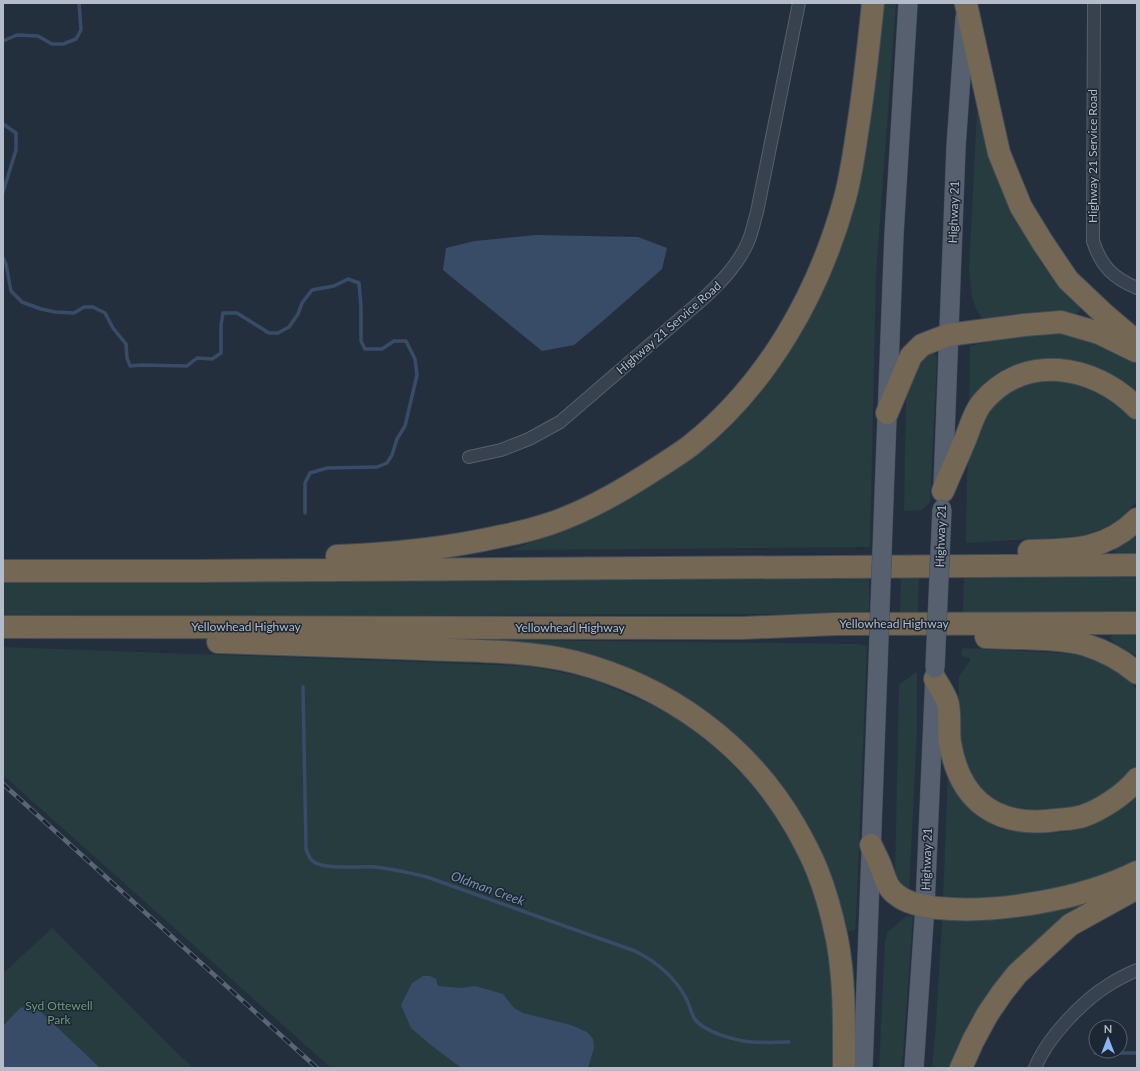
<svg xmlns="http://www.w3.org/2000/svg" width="1140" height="1071" font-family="Lato,sans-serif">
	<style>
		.green { fill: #263c3f }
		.water { fill: #394c67 }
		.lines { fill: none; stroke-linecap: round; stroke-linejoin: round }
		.stream { stroke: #394c67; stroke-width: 3.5 }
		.street-casing { stroke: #565f6c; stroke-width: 14 }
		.primary-casing { stroke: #414a57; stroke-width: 20 }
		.highway-casing { stroke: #434c59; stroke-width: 24 }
		.street { stroke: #38414e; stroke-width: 12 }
		.primary { stroke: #56606e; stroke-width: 19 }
		.highway { stroke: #746855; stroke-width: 22 }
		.rail-casing { stroke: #5a6575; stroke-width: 4.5 }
		.rail { stroke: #1d2633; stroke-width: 3; stroke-dasharray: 9; stroke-linecap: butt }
		.primary-bridge-casing { stroke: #414a57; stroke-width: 20; stroke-linecap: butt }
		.primary-bridge { stroke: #56606e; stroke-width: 19 }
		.labels { text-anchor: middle; stroke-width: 3; stroke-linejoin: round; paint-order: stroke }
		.street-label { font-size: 12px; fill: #b4bcc9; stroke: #1d2633 }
		.park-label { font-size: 12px; fill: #6b9a76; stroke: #1d2633 }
		.water-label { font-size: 13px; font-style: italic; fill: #7c92b1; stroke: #1d2633 }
	</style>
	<rect width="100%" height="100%" fill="#242f3e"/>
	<path class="green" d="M883,3H896L876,274L870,547L511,550L572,527L620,501L800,331Z
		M977,112H981L1029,242L1042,264L1067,296L1081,307L1077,314L1074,317L992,321L981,317L977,310L972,298L969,269Z
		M1048,333L1066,334L1089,340L1137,362V394L1058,360L1027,362L1004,373L969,407L970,346L1016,335Z
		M933,352L937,357L930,502L922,510L904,511L906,397L909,379L921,355Z
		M1046,377L1100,390L1135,418L1137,421V501L1124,516L1106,529L1080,536L966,543L967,474L971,440L977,424L1008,388Z
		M1137,533V554L1115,555V548Z
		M901,574L919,575L918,613H900Z
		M869,576V614H616L3,618V583Z
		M964,576H1137V612H963Z
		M1137,634V656L1113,642L1110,636L1113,635Z
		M426,639L860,644L867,646L856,920L855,930L846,932L820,858L676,696Z
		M3,647L527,666L575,675L599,682L656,707L683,722L719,751L751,784L773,812L804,865L819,905L830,950L836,994L835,1068H331L3,775Z
		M962,648L1083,654L1102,660L1127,677L1137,690V768L1131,777L1091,807L1022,813L989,798L976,787L963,763L958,723L959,676L971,659L961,655Z
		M914,673H917V732L909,892L895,875L899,685C904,680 910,678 914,673Z
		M948,774L1003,827L1017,831L1033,834L1064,832L1082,827L1137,794V864L1117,873L1028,899L943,900Z
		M1098,899L1073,916L952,1068H932L936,1025L942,920L944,918H1013L1061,909Z
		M906,916H913L902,1068H879L885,943L887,933Z
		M52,928L179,1055L194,1068H3V972L8,969Z"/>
	<path class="water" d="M536,235L638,237L667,248L662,269L604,320L574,345L542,351L443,270L446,248L475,241Z
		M423,976H430L436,979L438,986L462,988L475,986L503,994L514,1008L523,1013L571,1025L587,1032L593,1039L594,1048L588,1068H463L460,1067L432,1046L411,1028L401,1005L412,983Z
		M31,1006L39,1010L100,1068H3V1026L20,1008Z"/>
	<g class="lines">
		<path class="stream" d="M3,41L17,35L38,36L52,44H63L76,39L81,30L79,3
			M3,124L16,133V150L3,192
			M3,258L6,264L11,291L22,302L41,309L55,312L74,313L84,307H93L105,313L113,328L126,344L127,358L130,366L141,365L187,366L197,358L212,359L221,353V325L223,313H237L269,333H278L289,327L298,314L302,303L312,290L334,286L348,279L359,283L361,306V341L365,349H382L394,341H406L415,359L417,375L405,426L397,439L392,455L387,463L377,467L327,468L310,473L305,483V513
			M303,687L306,849C308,854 309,859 314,862C326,870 361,866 375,867C393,869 410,873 427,877L635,951C657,962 674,976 686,998C689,1004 691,1012 694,1018C703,1032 737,1041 752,1042C764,1043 777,1042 789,1042
			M1095,1053H1137"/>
		<defs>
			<path id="street" d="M1094,3L1093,241C1101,266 1113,278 1137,288
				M469,457L501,450L529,439L560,422L703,299C721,282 738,265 748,242C752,233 754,222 757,212L799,3
				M1035,1068C1047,1038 1082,1001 1110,984C1118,979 1128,974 1137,970"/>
			<path id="primary" d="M943,487L956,147L965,18
				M884,497L894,234L908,3
				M863,1068L878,665
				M914,1068L925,906L935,674"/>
			<path id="highway" d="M966,4L999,153L1021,207L1043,243L1068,280L1105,315L1137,342
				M887,413L911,356L922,345L948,335L1024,325L1061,322L1099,333L1136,351
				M943,491C950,474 958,457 965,440C970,428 973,415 981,404C1023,352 1094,364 1137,408
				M1029,551C1070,550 1106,551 1137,519
				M337,556C392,554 449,548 502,536C518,533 534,529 549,524C582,513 613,496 643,477C659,467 675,457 690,446C768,384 819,293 845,198C852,172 855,146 859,120C865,81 869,42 873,3
				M3,571H191L1137,565
				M3,627L743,628L836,624L1137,623
				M986,637C1016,639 1058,637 1086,645C1105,651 1122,660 1137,673
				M218,642C286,644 355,647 424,649C474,651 526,650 575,662C667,686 747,743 795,826C803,840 811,855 817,870C826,892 832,915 837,939C845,981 844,1025 844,1068
				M935,679C939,686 944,693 947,701C951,711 948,731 950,743C960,802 997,828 1056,820C1065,819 1074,819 1083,816C1101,810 1125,794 1137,779
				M871,845C874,852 878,859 881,867C885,878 887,888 897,895C908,904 924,906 938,908C997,914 1083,899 1137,872
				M961,1068L973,1041L987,1015L1002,993L1017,974L1070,925L1137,888"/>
		</defs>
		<use href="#street" class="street-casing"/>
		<use href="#primary" class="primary-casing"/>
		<use href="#highway" class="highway-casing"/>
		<use href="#street" class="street"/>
		<use href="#primary" class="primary"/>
		<use href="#highway" class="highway"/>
		<defs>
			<path id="rail" d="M3,784L317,1068"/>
		</defs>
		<use href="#rail" class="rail-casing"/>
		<use href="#rail" class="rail"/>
		<defs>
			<path id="primary-bridge" d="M878,665L884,497
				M935,668L942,509"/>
		</defs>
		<use href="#primary-bridge" class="primary-bridge-casing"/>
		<use href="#primary-bridge" class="primary-bridge"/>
	</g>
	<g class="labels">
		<g class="street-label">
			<text transform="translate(1093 156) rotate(-90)" y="4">Highway 21 Service Road</text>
			<text transform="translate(954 212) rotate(-88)" y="4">Highway 21</text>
			<text transform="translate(669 328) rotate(-41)" y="4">Highway 21 Service Road</text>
			<text transform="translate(941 536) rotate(-88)" y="4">Highway 21</text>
			<text x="894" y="628">Yellowhead Highway</text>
			<text x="246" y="631">Yellowhead Highway</text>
			<text x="570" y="632">Yellowhead Highway</text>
			<text transform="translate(927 859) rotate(-88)" y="4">Highway 21</text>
		</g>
		<g class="park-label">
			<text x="59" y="1010">Syd Ottewell<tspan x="59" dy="14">Park</tspan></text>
		</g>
		<g class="water-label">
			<text transform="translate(488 888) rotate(20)" y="5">Oldman Creek</text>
		</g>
	</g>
	<rect width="1140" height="1071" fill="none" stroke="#b4bcc9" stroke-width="8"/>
	<g transform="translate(1108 1039)"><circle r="19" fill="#1d2633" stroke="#59626f"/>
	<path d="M0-3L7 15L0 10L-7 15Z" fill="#8ab4f8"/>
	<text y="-6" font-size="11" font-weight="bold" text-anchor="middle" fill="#b4bcc9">N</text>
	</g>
</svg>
